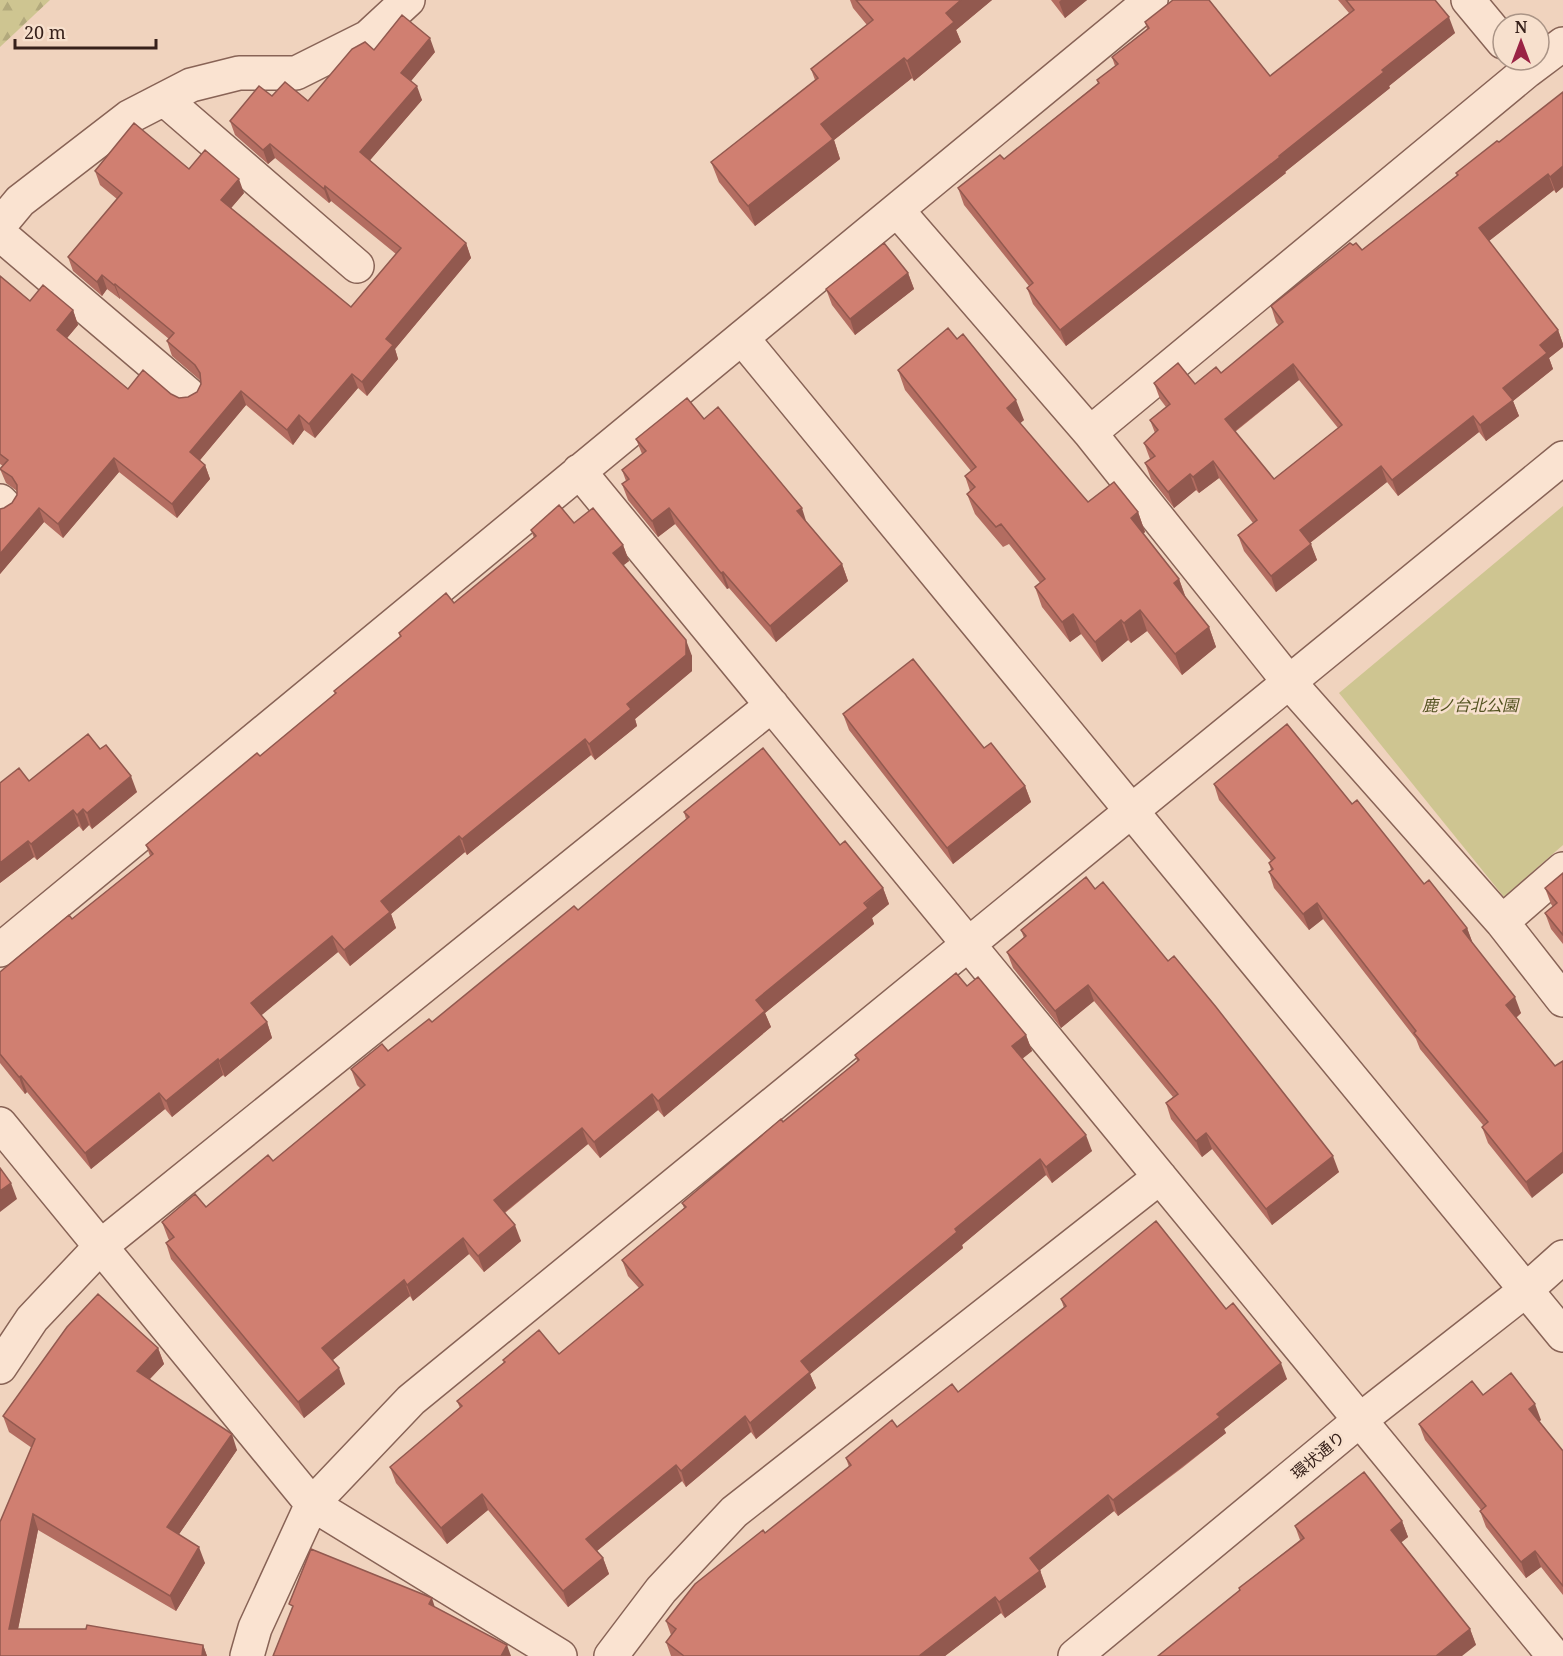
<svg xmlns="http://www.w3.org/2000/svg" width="1563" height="1656" font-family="'Noto Serif','Noto Sans JP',serif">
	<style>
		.forest { fill: url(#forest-firs) }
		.green { fill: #cec591 }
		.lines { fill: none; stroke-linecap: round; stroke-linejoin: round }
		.minor-casing { stroke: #886356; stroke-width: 36 }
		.tertiary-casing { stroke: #886356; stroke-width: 36 }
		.minor { stroke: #fae3d1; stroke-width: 33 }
		.tertiary { stroke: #fae3d1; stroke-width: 33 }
		.wall { fill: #b36d61; fill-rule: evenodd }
		.shaded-wall { fill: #92594f }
		.building { fill: #d07f71; stroke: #92594f; stroke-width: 1.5; fill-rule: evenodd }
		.labels { text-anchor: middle; stroke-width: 5; stroke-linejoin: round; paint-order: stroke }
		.park-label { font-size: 16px; font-style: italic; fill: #545321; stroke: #f7e0cd }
		.street-label { font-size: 16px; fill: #37211b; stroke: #f7e0cd }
	</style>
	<defs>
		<pattern id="forest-firs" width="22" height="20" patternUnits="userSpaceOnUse" patternTransform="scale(1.5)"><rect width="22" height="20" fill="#cec591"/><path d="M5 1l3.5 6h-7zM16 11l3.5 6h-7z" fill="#b2a97c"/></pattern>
	</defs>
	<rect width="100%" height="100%" fill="#f0d3be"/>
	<path class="forest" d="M0,0H50L0,47Z"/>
	<path class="green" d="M1563,506V845L1504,897L1339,693Z"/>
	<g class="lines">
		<defs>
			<path id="minor" d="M1468,0L1503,42
				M164,99L357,266
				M897,210L1090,433L1289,682L1502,922L1563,1000
				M0,225L20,201L129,117L191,85L239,73H296L368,37L408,0
				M0,234L188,394
				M1090,433L1527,71L1563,44
				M579,471L1554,1656
				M0,501L4,505
				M1502,922L1563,869
				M0,950L1151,0
				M0,1124L312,1504L560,1656
				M0,1367L32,1319L101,1246L772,705
				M247,1656L255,1628L312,1504L411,1400L1563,458
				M611,1656L661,1590L734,1512L1160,1177"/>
			<path id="tertiary" d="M742,338L1563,1335
				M1075,1656L1360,1420L1526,1290L1563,1257"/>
		</defs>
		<use href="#minor" class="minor-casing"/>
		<use href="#tertiary" class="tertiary-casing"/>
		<use href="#minor" class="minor"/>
		<use href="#tertiary" class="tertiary"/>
	</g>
	<path class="wall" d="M850,0H992L956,30L961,42L914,81L912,78L834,140L840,159L755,226L719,182L711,162L815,80L811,69L867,25L853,8Z
		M1051,0H1087L1065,18Z
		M1338,0H1435L1455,33L1389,86L1390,88L1285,172L1286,173L1066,346L1033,304L1027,288L1029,286L964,205L958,188L1004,159L1098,83L1097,80L1115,66L1112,57L1147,29L1145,22L1270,76L1349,13Z
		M374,50L435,52L411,81L422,100L370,160L466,243L471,258L395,349L398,359L367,396L358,388L315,438L304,430L293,445L246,405L200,460L205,465L210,479L177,518L119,472L63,538L44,522L0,574V509L4,508L12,503L17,495V491L6,483L0,469L3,466L0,464V276L30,301L73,310L78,325L67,338L128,389L171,394L179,398L188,397L197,392L201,384V381L172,356L167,341L169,339L120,298V299L107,289L102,296L73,271L68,257L117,199L100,185L95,171L189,169L244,193L231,208L351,307L396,254L331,201L329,203L275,158L268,164L235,135L230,121L272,96L308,101Z
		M1563,92V187L1556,193L1554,190L1489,241L1558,330L1563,344V347L1549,358L1553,369L1513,401L1519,416L1486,441L1479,432L1398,496L1387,482L1310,543L1317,560L1276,592L1244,551L1238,535L1253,523L1219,478L1199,493L1196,490L1174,508L1151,479L1145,463L1150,459L1144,443L1155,433L1150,420L1166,407L1160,399L1154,383L1195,384L1221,373L1279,326L1276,322L1271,306L1353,245L1362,250L1457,175L1456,173L1499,142ZM1299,380L1338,428L1274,479L1235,432Z
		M908,273L914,289L855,335L832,305L826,289Z
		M898,370L1024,420L1020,423L1088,502L1138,512L1145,532L1143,534L1179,579L1186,598L1209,627L1216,647L1182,675L1147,631L1131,643L1128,640L1102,662L1081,634L1070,642L1042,607L1035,587L1040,583L1009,544L1003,547L975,514L967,494L970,491L965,476L971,471L905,390Z
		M704,419L807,523L842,564L848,581L776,642L729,588L727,589L675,524L658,537L628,500L622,484L626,481L622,470L642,454L636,439Z
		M574,523L623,545L629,561L623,565L692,656V671L635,719L637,726L595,760L591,755L467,855L465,852L391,914L396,928L350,966L338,952L261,1015L267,1022L272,1038L225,1077L223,1075L172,1117L165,1109L91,1169L27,1092L25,1094L0,1063V972L72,919L150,856L146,845L260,756L335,694L334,691L400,637L399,633L454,603L534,538L531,530Z
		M843,714L984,748L1025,786L1031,802L953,864L849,730Z
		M100,749L137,792L92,829L89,825L83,831L79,826L37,860L34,857L0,883L29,781Z
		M1214,784L1352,804L1424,884L1467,928L1473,944L1521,1013L1516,1018L1532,1198L1488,1143L1482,1127L1483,1125L1420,1049L1416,1039L1323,919L1309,930L1274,888L1269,872L1271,870L1269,863L1271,861L1219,800Z
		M684,812L840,845L883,888L889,904L872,918L874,924L765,1013L771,1027L664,1117L658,1110L600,1158L588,1144L505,1213L521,1241L484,1272L469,1254L413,1301L410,1296L333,1360L345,1384L304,1418L171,1259L166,1243L169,1240L168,1238L162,1222L206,1207L273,1161L360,1088L357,1085L351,1069L388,1051L432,1022L578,910L686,819Z
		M1563,873V944L1551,929L1545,913L1553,907L1551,904L1545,888Z
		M1095,889L1339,1172L1272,1225L1212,1149L1202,1157L1171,1119L1166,1103L1173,1097L1094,1001L1061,1028L1013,968L1007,952L1024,938L1021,930Z
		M967,986L1026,1035L1032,1051L1022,1059L1092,1151L1052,1183L1046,1175L962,1245L963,1248L810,1374L816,1388L756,1439L751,1432L686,1487L682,1481L597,1551L603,1558L609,1574L568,1607L488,1510L447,1544L396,1483L390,1467L460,1408L457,1401L504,1362L503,1360L559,1354L639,1288L628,1276L622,1260L684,1208L682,1203L857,1061L855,1055Z
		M1061,1299L1226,1309L1287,1379L1224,1429L1226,1433L1182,1468L1118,1516L1114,1511L1040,1570L1046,1587L1005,1618L1001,1613L945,1656H671L666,1642L671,1635L666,1621L765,1533L849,1467L846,1458L958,1392L1064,1308Z
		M158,1348L164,1364L150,1379L237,1450L179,1534L205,1563L176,1611L38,1530L18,1629L203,1645L207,1656H0L32,1448L9,1432L3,1416Z
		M1483,1395L1541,1420L1539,1421L1563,1451V1595L1541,1567L1526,1578L1486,1527L1480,1511L1481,1510L1425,1440L1419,1424Z
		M1402,1521L1408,1537L1401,1542L1470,1629L1476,1645L1239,1590V1588L1300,1540L1295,1526Z"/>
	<path class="shaded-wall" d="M961,0H992L956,30L961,42L914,81L907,61L946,13Z
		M1061,0H1087L1065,18L1059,2Z
		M1449,17L1455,33L1389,86L1390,88L1285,172L1286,173L1066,346L1060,330L1279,156L1382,70Z
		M430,38L435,52L406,87L401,73Z
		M904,58L912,78L834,140L840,159L755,226L748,206L821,124Z
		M417,86L422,100L365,166L360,152Z
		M270,144L275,158L268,164L263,150Z
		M1563,166V187L1556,193L1550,177Z
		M1548,174L1554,190L1485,244L1479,228Z
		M239,179L244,193L226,214L221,200Z
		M325,186L331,201L329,203L324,189Z
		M466,243L471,258L395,349L398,359L367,396L362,382L386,339Z
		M908,273L914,289L855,335L850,319Z
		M102,275L107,289L102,296L97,282Z
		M115,284L120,298V299L114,285Z
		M73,310L78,325L62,344L57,330Z
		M1558,330L1563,344V347L1549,358L1553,369L1513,401L1519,416L1486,441L1480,425L1503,388L1540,345Z
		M1293,364L1299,380L1230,435L1225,419Z
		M352,374L358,388L315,438L309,424Z
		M241,391L246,405L195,466L190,452Z
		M1016,400L1024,420L1015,428L1007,408Z
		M299,415L304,430L293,445L287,430Z
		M1473,416L1479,432L1398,496L1392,480Z
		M114,458L119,472L63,538L58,524Z
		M1213,461L1219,478L1199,493L1193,477Z
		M205,465L210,479L177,518L172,504Z
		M1381,466L1387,482L1306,546L1300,530Z
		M1190,474L1196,490L1174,508L1168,492Z
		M39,508L44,522L0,574V554Z
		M669,508L675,524L658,537L652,521Z
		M802,508L807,524L797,511Z
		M1138,512L1145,532L1138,538L1131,518Z
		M1311,544L1317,560L1276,592L1271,576Z
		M623,545L629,561L619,569L613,553Z
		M842,564L848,581L776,642L770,626Z
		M723,572L729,588L727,589L721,573Z
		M1179,579L1186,599L1174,583Z
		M1140,610L1147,631L1131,643L1124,623Z
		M1073,614L1081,634L1070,642L1062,622Z
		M1121,620L1128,640L1102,662L1095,642Z
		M1209,627L1216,647L1182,675L1175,654Z
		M686,640L692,656V671L635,719L637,726L595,760L589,744Z
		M585,739L591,755L467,855L462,839Z
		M131,776L137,792L92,829L87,813Z
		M1025,786L1031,802L953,864L947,848Z
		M83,809L89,825L83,831L77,815Z
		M73,810L79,826L37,860L31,844Z
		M459,836L465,852L391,914L396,928L350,966L344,950L381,901Z
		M28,841L34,857L0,883V863Z
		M883,888L889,904L872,918L874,924L765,1013L771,1027L664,1117L658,1101L756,1000Z
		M1317,903L1323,919L1309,930L1303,914Z
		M1467,928L1473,944L1469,947L1463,931Z
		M332,936L338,952L257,1019L251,1003Z
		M1088,985L1094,1001L1061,1028L1055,1011Z
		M1515,997L1521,1013L1512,1021L1506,1005Z
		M267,1022L272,1038L225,1077L219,1061Z
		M1026,1035L1032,1051L1018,1062L1012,1046Z
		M218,1059L223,1075L172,1117L166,1101Z
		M21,1076L27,1092L25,1094L19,1077Z
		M159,1093L165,1109L91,1169L85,1153Z
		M652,1094L658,1110L600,1158L594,1142Z
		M582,1128L588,1144L500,1216L494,1200Z
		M1206,1133L1212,1149L1202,1157L1196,1141Z
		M1086,1135L1092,1151L1052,1183L1046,1167Z
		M1563,1152V1173L1532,1198L1526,1182Z
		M1333,1156L1339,1172L1272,1225L1266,1209Z
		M1040,1159L1046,1175L962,1245L963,1248L810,1374L816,1388L756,1439L750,1423L801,1361L955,1229Z
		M11,1183L17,1199L0,1212V1191Z
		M515,1225L521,1241L484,1272L478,1256Z
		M463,1238L469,1254L413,1301L407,1285Z
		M404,1280L410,1296L328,1364L322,1348Z
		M158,1348L164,1364L143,1386L137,1371Z
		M1281,1363L1287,1379L1224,1429L1226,1433L1118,1516L1113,1500L1217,1414Z
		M339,1368L345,1384L304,1418L298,1402Z
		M1535,1404L1541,1420L1535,1425L1529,1409Z
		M745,1416L751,1432L686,1487L681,1471Z
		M232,1434L237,1450L173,1543L167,1527Z
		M676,1465L682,1481L592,1555L586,1539Z
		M482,1494L488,1510L447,1544L441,1528Z
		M1108,1495L1114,1511L1035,1574L1030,1558Z
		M33,1514L38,1530L15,1644L9,1629Z
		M1402,1521L1408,1537L1397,1546L1391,1530Z
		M199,1547L205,1563L176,1611L170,1596Z
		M1535,1551L1541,1567L1526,1578L1521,1562Z
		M603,1558L609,1574L568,1607L563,1591Z
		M1040,1571L1046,1587L1005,1618L999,1602Z
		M995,1597L1001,1613L945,1656H919Z
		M432,1598L437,1614L429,1604Z
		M1470,1629L1476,1645L1462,1656H1436Z
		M203,1645L207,1656H202Z
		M507,1645L511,1656H501Z"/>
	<path class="building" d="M856,0H961L946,13L954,22L907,61L904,58L821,124L833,139L748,206L711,162L818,78L811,69L873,20Z
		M1173,0H1209L1270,76L1354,10L1346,0H1435L1449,17L1382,70L1384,72L1279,156L1280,157L1060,330L1027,288L1033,283L958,188L1000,155L1004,159L1099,83L1097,80L1118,64L1112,57L1149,28L1145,22Z
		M402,15L430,38L401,73L417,86L360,152L466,243L386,339L393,345L362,382L352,374L309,424L299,415L287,430L241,391L190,452L205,465L172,504L114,458L58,524L39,508L0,554V509L4,508L12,503L17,495V485L12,477L0,469L8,460L0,454V276L30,301L43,285L73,310L57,330L128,389L143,370L171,394L179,398L188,397L197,392L201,384L200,373L195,365L167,341L174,333L115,284L114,285L102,275L97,282L68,257L122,193L95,171L134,123L189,169L205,150L239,179L221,200L351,307L401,248L325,186L324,189L270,144L263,150L230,121L259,86L272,96L285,82L308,101L352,49L365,42L374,50Z
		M1563,92V166L1550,177L1548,174L1479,228L1558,330L1540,345L1547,353L1503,388L1513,400L1480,425L1473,416L1392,480L1381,466L1300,530L1311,544L1271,576L1238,535L1257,520L1213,461L1193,477L1190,474L1168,492L1145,463L1155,456L1144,443L1158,430L1150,420L1170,404L1154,383L1178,363L1195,384L1216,367L1221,373L1283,322L1271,306L1350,243L1353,245L1356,243L1362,250L1458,175L1456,173L1497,141L1499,142ZM1293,364L1342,425L1274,479L1225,419Z
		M884,243L908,273L850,319L826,289Z
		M948,328L957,339L963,334L1016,400L1007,408L1088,502L1114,482L1138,512L1131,518L1179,579L1174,583L1209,627L1175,654L1140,610L1124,623L1121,620L1095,642L1073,614L1062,622L1035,587L1045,579L1001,524L996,527L967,494L975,487L965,476L976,467L898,370Z
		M687,398L704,419L718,407L802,508L797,511L842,564L770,626L723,572L721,573L669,508L652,521L622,484L629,479L622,470L646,451L636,439Z
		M559,505L574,523L593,508L623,545L613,553L686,640V655L627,704L631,709L589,744L585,739L462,839L459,836L381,901L390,912L344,950L332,936L251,1003L267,1022L219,1061L218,1059L166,1101L159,1093L85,1153L21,1076L19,1077L0,1054V972L69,915L72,919L153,854L146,845L257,753L260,756L336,693L334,691L401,636L399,633L446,593L454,603L536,536L531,530Z
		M913,659L984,748L991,743L1025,786L947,848L843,714Z
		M1287,724L1352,804L1357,800L1424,884L1429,880L1467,928L1463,931L1515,997L1506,1005L1555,1066L1563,1061V1152L1526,1182L1482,1127L1488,1122L1414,1033L1416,1031L1317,903L1303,914L1269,872L1273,869L1269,863L1275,858L1214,784Z
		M88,734L100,749L106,745L131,776L87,813L83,809L77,815L73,810L31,844L28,841L0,863V783L19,768L29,781Z
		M763,748L840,845L845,841L883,888L864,903L868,908L756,1000L765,1011L658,1101L652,1094L594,1142L582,1128L494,1200L515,1225L478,1256L463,1238L407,1285L404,1280L322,1348L339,1368L298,1402L166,1243L174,1237L162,1222L195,1194L206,1207L268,1155L273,1161L365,1085L351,1069L382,1044L388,1051L429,1019L432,1022L574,906L578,910L689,817L684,812Z
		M1563,873V935L1545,913L1557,903L1545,888Z
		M1086,877L1095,889L1103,882L1168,961L1174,956L1216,1007L1333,1156L1266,1209L1206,1133L1196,1141L1166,1103L1178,1094L1088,985L1055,1011L1007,952L1026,936L1021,930Z
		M956,973L967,986L978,977L1026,1035L1012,1046L1086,1135L1046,1167L1040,1159L955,1229L957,1232L801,1361L810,1372L750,1423L745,1416L681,1471L676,1465L586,1539L603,1558L563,1591L482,1494L441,1528L390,1467L462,1406L457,1401L505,1362L503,1360L539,1330L559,1354L643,1285L622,1260L686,1207L682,1203L781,1119L783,1122L859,1060L855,1055Z
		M0,1168L11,1183L0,1191Z
		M1156,1221L1226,1309L1233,1303L1281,1363L1217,1414L1220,1417L1113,1500L1108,1495L1030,1558L1040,1571L999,1602L995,1597L919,1656H684L666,1642L676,1629L666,1621L695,1584L763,1530L765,1533L851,1465L846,1458L892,1420L897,1427L952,1384L958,1392L1066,1306L1061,1299Z
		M98,1294L158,1348L137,1371L232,1434L167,1527L199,1547L170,1596L33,1514L9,1629H86L87,1625L203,1645L202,1656H0V1522L35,1439L3,1416L67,1327Z
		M1511,1373L1535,1404L1529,1409L1563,1451V1586L1535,1551L1521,1562L1480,1511L1486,1506L1419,1424L1472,1381L1483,1395Z
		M1364,1472L1402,1521L1391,1530L1470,1629L1436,1656H1158L1240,1590L1239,1588L1304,1538L1295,1526Z
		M311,1549L432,1598L429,1604L507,1645L501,1656H273L293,1606L289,1604Z"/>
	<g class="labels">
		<g class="park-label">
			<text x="1470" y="711">鹿ノ台北公園</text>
		</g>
		<g class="street-label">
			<text transform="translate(1318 1455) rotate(-40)" y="6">環状通り</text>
		</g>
	</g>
	<g transform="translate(1521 42)"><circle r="28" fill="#f7e0cd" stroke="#aa9486" stroke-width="1.5"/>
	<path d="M0-4.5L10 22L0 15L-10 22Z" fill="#9a2344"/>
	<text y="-9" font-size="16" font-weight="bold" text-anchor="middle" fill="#37211b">N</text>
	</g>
	<path d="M15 39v9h141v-9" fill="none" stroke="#37211b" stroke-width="3"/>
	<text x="24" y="39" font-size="18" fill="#37211b" stroke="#f7e0cd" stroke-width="4.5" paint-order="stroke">20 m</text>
</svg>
